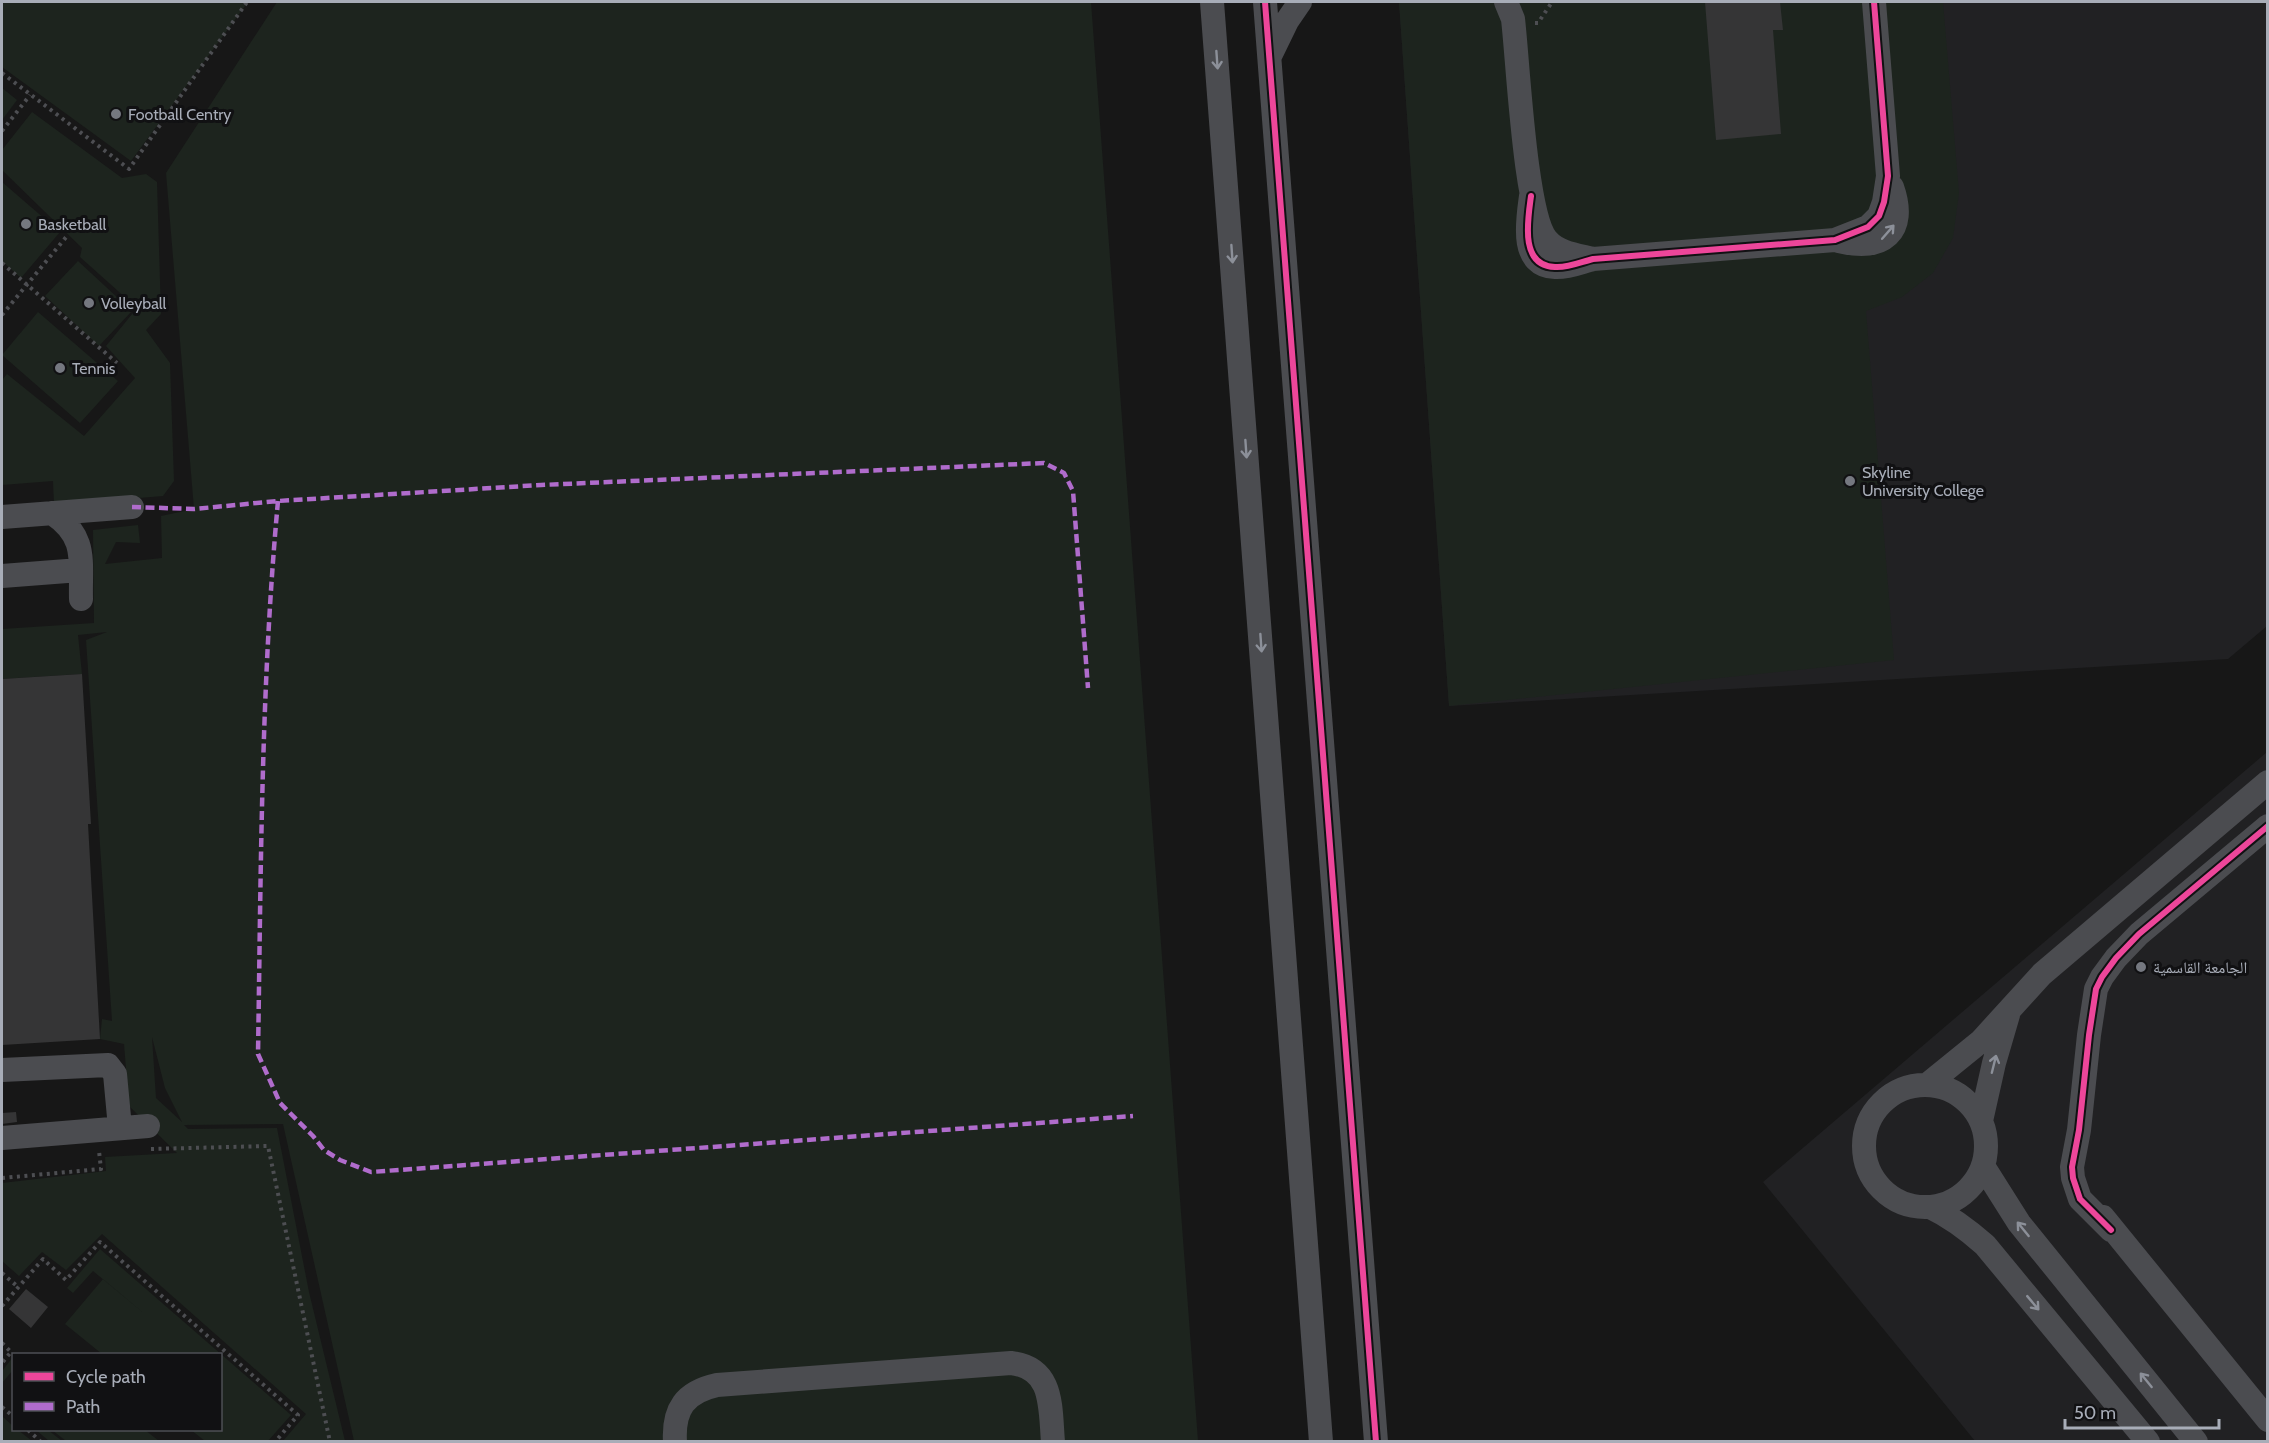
<svg xmlns="http://www.w3.org/2000/svg" width="2269" height="1443" font-family="Cabin,'Noto Naskh Arabic',sans-serif">
	<style>
		.built { fill: #212123 }
		.green { fill: #1d241e; fill-rule: evenodd }
		.building { fill: #353536 }
		.lines { fill: none; stroke-linecap: round; stroke-linejoin: round }
		.path { stroke: #4d4e52; stroke-width: 4; stroke-dasharray: 3 4.5; stroke-linecap: butt }
		.minor { stroke: #4b4c50; stroke-width: 24 }
		.quiet { stroke: #b06ccc; stroke-width: 4.5; stroke-dasharray: 9 4.5; stroke-linecap: butt }
		.cycleway-casing { stroke: #111113; stroke-width: 10 }
		.cycleway { stroke: #ed469a; stroke-width: 6 }
		.oneway { stroke: #8c9099 }
		.poi-dot { fill: #757880; stroke: #111113; stroke-width: 2 }
		.labels { text-anchor: middle; stroke-width: 6; stroke-linejoin: round; paint-order: stroke }
		.poi-label { font-size: 16px; fill: #a8adb8; stroke: #111113; text-anchor: start }
	</style>
	<rect width="100%" height="100%" fill="#171717"/>
	<path class="built" d="M1399,2H2267V626L2228,659L1449,706Z
		M2267,752V1441H1975L1763,1182Z"/>
	<path class="green" d="M2,2H248L131,161L2,67Z
		M277,2H1091L1198,1441H354L283,1124L184,1125L188,1129L277,1128L309,1292L345,1441H283L306,1414L102,1234L66,1270L42,1252L19,1276L2,1261V1183L106,1171L105,1157L177,1153L129,1106L124,1044L100,1039L102,1019L112,1021L86,640L107,632L78,635L82,674L2,679V629L94,623L93,530L138,525L140,543L116,542L105,564L162,558L161,516L194,509L166,173ZM152,1037L165,1088L182,1122L156,1098Z
		M1399,2H1943L1959,193L1953,238L1933,273L1902,297L1866,311L1894,660L1449,706Z
		M2,88L17,100L2,120Z
		M32,112L122,178L146,174L157,182L161,314L146,330L170,363L174,481L163,496L54,505L53,481L2,485V380L7,374L84,436L135,378L106,346L137,308L80,257L82,248L2,170V150Z
		M2,182L60,232L21,278L2,261Z
		M78,261L132,311L99,346L45,296Z
		M38,312L118,381L80,423L2,355Z
		M100,1249L291,1415L268,1441H205L191,1430H220V1354H102L65,1324L103,1279L146,1315L93,1271L73,1293L67,1288Z
		M13,1357V1370L2,1383V1371Z
		M2,1416L13,1426L14,1430H18L32,1441H2Z
		M36,1430H48L62,1441H49Z
		M52,1430H145L159,1441H66Z"/>
	<path class="building" d="M1705,2H1780L1783,30H1773L1781,134L1716,140Z
		M82,674L91,824H88L100,1039L2,1045V679Z
		M16,1112L17,1122L2,1124V1113Z
		M26,1289L48,1307L31,1328L9,1309Z"/>
	<g class="lines">
		<path class="path" d="M1535,23H1538L1552,2
			M2,73L129,169L247,2
			M2,131L30,95
			M2,263L117,363
			M2,315L67,236
			M151,1149L268,1146L330,1442
			M2,1178L101,1169L99,1151H101
			M2,1273L18,1287
			M2,1306L43,1259L66,1280L100,1242L298,1415L275,1442
			M2,1343L11,1352L2,1363
			M2,1407L14,1417
			M28,1430L41,1442"/>
		<path class="minor" d="M1212,2L1321,1442
			M1265,2L1376,1442
			M1506,2L1513,19C1518,61 1525,216 1547,240C1558,253 1577,255 1593,259
			M1270,56L1287,21L1300,2
			M1531,196C1528,219 1519,266 1555,267C1568,268 1581,262 1593,259L1835,240L1868,227L1879,216L1884,202L1888,176L1874,2
			M1839,241C1883,252 1908,232 1892,187
			M52,513C88,537 80,561 81,599
			M2,517L132,507
			M2,576L80,570
			M2,1070L108,1065L115,1074L120,1128
			M1928,1084L1981,1041L2042,974L2268,782
			M1864 1146a61 61 0 1 1 122 0a61 61 0 1 1-122 0Z
			M1981,1121L1994,1063L2008,1015
			M2,1138L148,1126
			M1983,1166L2019,1223L2196,1442
			M1930,1207C1951,1217 1968,1230 1985,1245L2148,1442
			M2103,1217L2268,1420
			M2111,1230L2080,1199L2073,1178L2072,1167L2079,1130L2089,1035L2096,989L2102,977L2116,958L2139,934L2268,826
			M675,1442C673,1409 685,1392 717,1385L1011,1363C1054,1368 1050,1407 1053,1442"/>
		<path class="quiet" d="M278,501C261,685 261,870 258,1054L280,1103L313,1136L324,1150L340,1160L371,1172L1133,1116
			M132,507L194,509L278,501L541,485L1044,463L1064,473L1073,491L1088,688"/>
		<defs>
			<path id="cycleway" d="M1265,2L1376,1442
				M1531,196C1528,219 1519,266 1555,267C1568,268 1581,262 1593,259L1835,240L1868,227L1879,216L1884,202L1888,176L1874,2
				M2111,1230L2080,1199L2073,1178L2072,1167L2079,1130L2089,1035L2096,989L2102,977L2116,958L2139,934L2268,826"/>
		</defs>
		<use href="#cycleway" class="cycleway-casing"/>
		<use href="#cycleway" class="cycleway"/>
	</g>
	<defs><path id="oneway-shaft" d="M-6 0H5M1.5-3L5.5 0L1.5 3" fill="none" stroke-width="1.6" stroke-linecap="round" stroke-linejoin="round" transform="scale(1.5)"/></defs>
	<g class="oneway">
		<use href="#oneway-shaft" transform="translate(1217 60) rotate(86)"/>
		<use href="#oneway-shaft" transform="translate(1888 232) rotate(-49)"/>
		<use href="#oneway-shaft" transform="translate(1232 254) rotate(86)"/>
		<use href="#oneway-shaft" transform="translate(1246 449) rotate(86)"/>
		<use href="#oneway-shaft" transform="translate(1261 643) rotate(86)"/>
		<use href="#oneway-shaft" transform="translate(1994 1064) rotate(-76)"/>
		<use href="#oneway-shaft" transform="translate(2023 1229) rotate(-129)"/>
		<use href="#oneway-shaft" transform="translate(2033 1303) rotate(50)"/>
		<use href="#oneway-shaft" transform="translate(2146 1380) rotate(-129)"/>
	</g>
	<g class="poi-dot">
		<circle cx="116" cy="114" r="6"/>
		<circle cx="26" cy="224" r="6"/>
		<circle cx="89" cy="303" r="6"/>
		<circle cx="60" cy="368" r="6"/>
		<circle cx="1850" cy="481" r="6"/>
		<circle cx="2141" cy="967" r="6"/>
	</g>
	<g class="labels">
		<g class="poi-label">
			<text x="128" y="120">Football Centry</text>
			<text x="38" y="230">Basketball</text>
			<text x="101" y="309">Volleyball</text>
			<text x="72" y="374">Tennis</text>
			<text x="1862" y="478">Skyline<tspan x="1862" dy="18">University College</tspan></text>
			<text x="2153" y="973">الجامعة القاسمية</text>
		</g>
	</g>
	<rect width="2269" height="1443" fill="none" stroke="#a8adb8" stroke-width="6"/>
	<rect x="12" y="1353" width="210" height="78" fill="#111113" stroke="#4d4f55" stroke-width="1.5"/>
	<rect x="24" y="1372" width="30" height="9" fill="#ed469a" stroke="#4d4f55" stroke-width="1.5"/>
	<text x="66" y="1383" font-size="18" fill="#a8adb8">Cycle path</text>
	<rect x="24" y="1402" width="30" height="9" fill="#b06ccc" stroke="#4d4f55" stroke-width="1.5"/>
	<text x="66" y="1413" font-size="18" fill="#a8adb8">Path</text>
	<path d="M2065 1419v9h154v-9" fill="none" stroke="#a8adb8" stroke-width="3"/>
	<text x="2074" y="1419" font-size="18" fill="#a8adb8" stroke="#111113" stroke-width="4.5" paint-order="stroke">50 m</text>
</svg>
